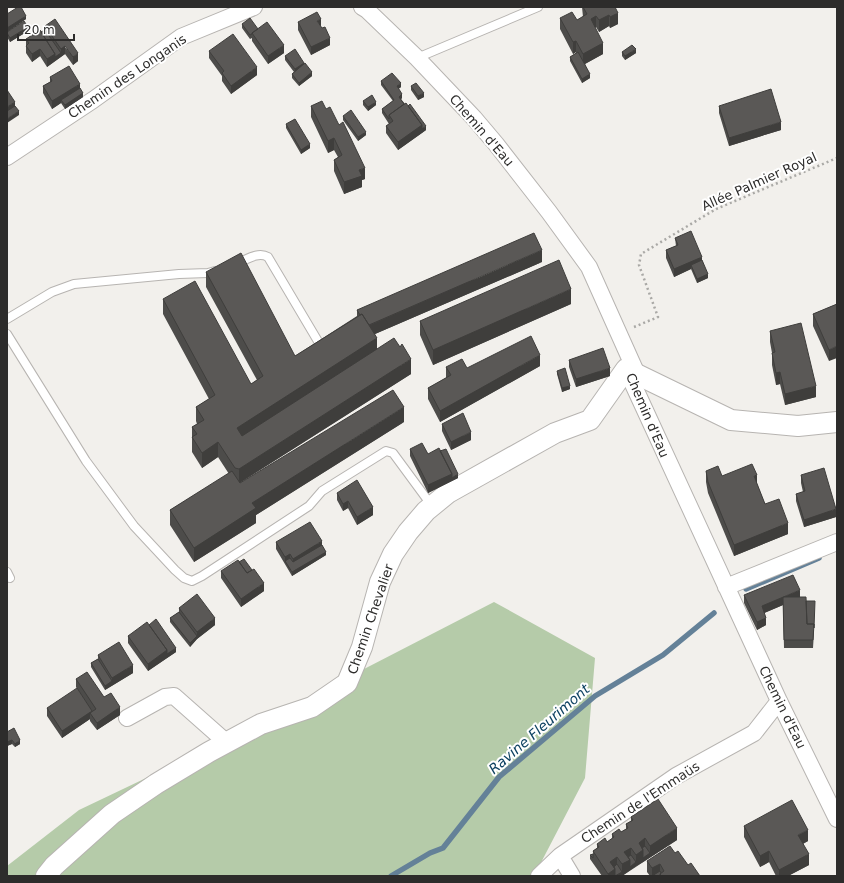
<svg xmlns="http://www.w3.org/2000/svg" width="844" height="883" font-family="'DejaVu Sans',sans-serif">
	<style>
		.green { fill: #b5cba9 }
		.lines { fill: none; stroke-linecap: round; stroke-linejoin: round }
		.stream { stroke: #648198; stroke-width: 5.5 }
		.service-casing { stroke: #b7b4b1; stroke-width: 10 }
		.minor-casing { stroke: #b7b4b1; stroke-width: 18 }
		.tertiary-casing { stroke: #b7b4b1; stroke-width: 22 }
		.path { stroke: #aaa9a6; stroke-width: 2.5; stroke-dasharray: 2 3; stroke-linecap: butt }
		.service { stroke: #fff; stroke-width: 8 }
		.minor { stroke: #fff; stroke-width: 16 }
		.tertiary { stroke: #fff; stroke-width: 20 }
		.wall { fill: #4d4c4a }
		.shaded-wall { fill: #3f3e3c }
		.building { fill: #5a5856; stroke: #3f3e3c }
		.labels { text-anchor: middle; stroke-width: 4; stroke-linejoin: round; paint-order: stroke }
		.street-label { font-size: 13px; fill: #2d2c2b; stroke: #fff }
		.water-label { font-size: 14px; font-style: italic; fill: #0e4262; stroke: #fff }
	</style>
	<rect width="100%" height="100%" fill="#f2f0ec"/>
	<path class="green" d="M494,602L595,658L585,778L534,876H7V866L79,810L230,738Z"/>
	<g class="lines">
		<path class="stream" d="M746,589L819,558
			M391,876L430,853L443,848L499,777L595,696L663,655L714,613"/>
		<defs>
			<path id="service" d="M417,58L538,7
				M236,264C246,260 258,251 268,257L319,343
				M7,319L52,292L74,284L179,274L208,273L215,271
				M7,334L86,461L134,526L175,570L184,578L192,581L202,576L309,506L322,491L386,451L393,453L432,506
				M7,572L10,578"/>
			<path id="minor" d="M362,7L367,10L417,58L474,118L496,144L549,212L589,267L636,372L629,370
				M7,157L93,100L181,37L254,7
				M626,369L779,701L837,819
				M726,587L837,542
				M127,718L165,697L174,696L226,742
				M560,856L572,876
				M539,876L560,856L676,776L754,733L779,701"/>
			<path id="tertiary" d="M46,876L54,866L112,814L156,784L209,752L261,724L312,707L347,683L362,647L380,582L393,554L408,532L426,511L448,493L555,433L590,420L626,369L731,420L798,426L837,422"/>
		</defs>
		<use href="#service" class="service-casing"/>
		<use href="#minor" class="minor-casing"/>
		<use href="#tertiary" class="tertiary-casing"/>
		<path class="path" d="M634,327L658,317L639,265L641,254L716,209L837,158"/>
		<use href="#service" class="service"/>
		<use href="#minor" class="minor"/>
		<use href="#tertiary" class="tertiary"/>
	</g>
	<path class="wall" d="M582,7H616L615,8L618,24L610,28L609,26L599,32L596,27L595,28L603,54L585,64L590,78L582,83L570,61V57L576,53V52L573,54L560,29V18L577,20L583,17Z
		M7,14L26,19L8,31H28L10,42L7,37Z
		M298,22L321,27L330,45L311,55L298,30Z
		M242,24L258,29L284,53L268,64L252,41V38L250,39L242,28Z
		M45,26L78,61L73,65L65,54L47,67L40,56L32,62L26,53V39L45,30Z
		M209,51L257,75L231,94L222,81V76L209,58Z
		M622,52L636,53L625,60L622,56Z
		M285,56L304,64L312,76L299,86L292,78V74L294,72L285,60Z
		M50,77L80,88L83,97L65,109L61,103L52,109L43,93V86L50,82Z
		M381,81L401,87L398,89L402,98L401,99L426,130L398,150L386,133V126L389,124L382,113V109L393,101L381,85Z
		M411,86L424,97L418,100L411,90Z
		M363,101L376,105L368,111L363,105Z
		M311,106L326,109L365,179L362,180V187L344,194L334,171V160L338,157L334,150L328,153L311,117Z
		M719,106L781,130L729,146L719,113Z
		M343,116L366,135L358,141L343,120Z
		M286,124L310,148L301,154L286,128Z
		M675,238L702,260L708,278L697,283L691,269L674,277L666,258V250L676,246Z
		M542,262L375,334L377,349L411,374L240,483L404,422L256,515V523L194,562L170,525V510L229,474L218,457L202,468L192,452V427L197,424L196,421V407L209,399L163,314V299L251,384L257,380L206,287V272L295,356L357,316V310Z
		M571,304L433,365L420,335V321Z
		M837,304L829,361L813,326V314Z
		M770,331L816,397L785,405L780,384L776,385L772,365V353L770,342Z
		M569,360L610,376L576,387L569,367Z
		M540,366L440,422L428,399V388L446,378V367L467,368Z
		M557,371L570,389L562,392L557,374Z
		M442,424L471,440L451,450L442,431Z
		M410,449L428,454L440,451L458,478L428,493L410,456Z
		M706,471L722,476L757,484L765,504L788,534L734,556L708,493L706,482Z
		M801,475L836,517L804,527L796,501V494L803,492L801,483Z
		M337,493L373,515L357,525L348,508L343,511L337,500Z
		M276,542L322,545L326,555L292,576L276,549Z
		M221,571L264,591L241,607L221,578Z
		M744,595L800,597L806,601L814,632L813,648H784L783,605L764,613L766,625L757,630L744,603Z
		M179,608L215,625L197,639L190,647L170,622V618L179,612Z
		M149,625L176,652L148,671L128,643V636Z
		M98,655L133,673L105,690L91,667V663L98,659Z
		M76,679L104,697L120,715L97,730L90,721V719L62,738L47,716V708L92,712L76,687Z
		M7,732L20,744L15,747L12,744L7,746Z
		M631,817L677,840L622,876H602L590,859V855L593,854V851L597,848V844L607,842L612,839V834L621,832L626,829V824L631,821Z
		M744,826L808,841L803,844L809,865L788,876H776L769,862L760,867L744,837Z
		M675,853L700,876H650L647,872V861Z"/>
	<path class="shaded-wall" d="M618,13V24L610,28V17Z
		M609,15V26L599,32V20Z
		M26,16V19L7,32V28Z
		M596,16V27L591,30V19Z
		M321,19V27L317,21Z
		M28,27V31L10,42V38Z
		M330,38V45L311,55V47Z
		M576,41V52L573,54V42Z
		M603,43V54L583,65V54Z
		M284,45V53L268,64V56Z
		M65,46V54L47,67V59L55,54L61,53V49Z
		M40,49V56L32,62V54Z
		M636,49V53L625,60V56Z
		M78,53V61L73,65V57Z
		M304,63V67L295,73V69Z
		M257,67V75L231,94V86Z
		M312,72V76L299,86V83Z
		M590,74V78L582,83V79Z
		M401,83V87L397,90V86Z
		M80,84V92L61,100V103L52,109V101Z
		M83,93V97L65,109V105Z
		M424,93V97L418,100V96Z
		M402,94V98L399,101V97Z
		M15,102V110L7,115V107Z
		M376,102V105L368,111V107Z
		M19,111V115L7,123V119Z
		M781,122V130L729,146V138Z
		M422,125V133L398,150V142Z
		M426,126V130L422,133V129Z
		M366,132V135L358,141V137Z
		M334,138V150L328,153V141Z
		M310,144V148L301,154V150Z
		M365,168V179L362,180V187L344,194V182L359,170Z
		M542,250V262L368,337V326Z
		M702,257V264L691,265V269L674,277V269Z
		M708,274V278L697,283V279Z
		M571,289V304L433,365V350Z
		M377,338V353L237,442V428Z
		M837,346V358L829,361V350Z
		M540,355V366L440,422V411Z
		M411,359V374L239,483V469Z
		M610,368V376L576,387V379Z
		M780,372V384L776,385V373Z
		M570,386V389L562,392V388Z
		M816,386V397L785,405V394Z
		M404,407V422L256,515V523L194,562V548L252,503Z
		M471,432V440L451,450V442Z
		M218,442V457L202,468V453Z
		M452,474V481L428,493V485Z
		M458,474V478L452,481V478Z
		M757,475V486L754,476Z
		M348,501V508L343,511V504Z
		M373,507V515L357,525V517Z
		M836,509V517L804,527V520Z
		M788,523V534L734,556V545Z
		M322,541V549L293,566V559Z
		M326,552V555L292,576V572Z
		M290,554V562L285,561V557Z
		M264,583V591L241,607V599Z
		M800,590V597H783Z
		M783,597V605L762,614V606Z
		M215,618V625L197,639L190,647V643L197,636V632Z
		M766,618V625L757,630V622Z
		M176,648V652L167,658V654Z
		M167,650V658L148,671V664Z
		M133,665V673L105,690V686L112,681V678Z
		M120,707V715L97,730V723Z
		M92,711V715L90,713V719L62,738V731Z
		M12,740V744L7,746V742Z
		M20,740V744L15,747V744Z
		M677,828V840L643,862V858L650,853V846Z
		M808,830V841L798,846V835Z
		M645,838V850L643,851V862L636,866V855L639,843Z
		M631,848V859L636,862V866L622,876H616L622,872V864L624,852Z
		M769,851V862L760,867V856Z
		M809,854V865L788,876H779V870Z
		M617,857V868L615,876H608L610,862Z
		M660,864V875L652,876V868Z"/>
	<path class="building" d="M18,7H21L26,16L7,28V14Z
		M583,7H615L618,13L610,17L609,15L599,20L596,16L591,19L603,43L583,54L576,41L573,42L560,18L572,12L577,20L587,14Z
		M317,12L321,19L317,21L322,28L325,27L330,38L311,47L298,22Z
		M250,18L258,29L252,33V34L250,35L242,24Z
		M55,19L78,53L73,57L65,46L61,49L45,26Z
		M24,21L28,27L10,38L7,33V32Z
		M267,22L284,45L268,56L252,33Z
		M40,30L55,54L47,59L40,49L32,54L26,46L29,43L26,39Z
		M45,30L61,53L55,57V54L41,32Z
		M233,34L257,67L231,86L222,73L224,71L209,51Z
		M632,45L636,49L625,56L622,52Z
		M295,49L304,63L295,69L285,56Z
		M578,52L590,74L582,79L570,57Z
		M305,63L312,72L299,83L292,74Z
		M69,66L80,84L52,101L43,86L52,81L50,77Z
		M392,73L401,83L397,86L402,94L399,97L404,104L389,115V119L382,109L394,100L381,81Z
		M416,83L424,93L418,96L411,86Z
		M80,88L83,93L65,105L61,100Z
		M771,89L781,122L729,138L719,106Z
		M7,90L15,102L7,107Z
		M372,95L376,102L368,107L363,101Z
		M322,101L326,109L330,107L339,125L343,122L365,168L359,170L362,176L344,182L334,160L342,155L334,138L328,141L311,106Z
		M406,103L422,125L398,142L386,126L393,121L389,115Z
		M410,104L426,126L422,129V125L408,106Z
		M15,106L19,111L7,119V111Z
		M351,110L366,132L358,137L343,116Z
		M295,119L310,144L301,150L286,124Z
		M691,231L702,257L674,269L666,250L678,245L675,238Z
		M534,233L542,250L369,325L362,314L360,315L357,310Z
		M241,253L295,356L362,314L377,338L237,428L242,436L394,338L400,347L402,344L411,359L239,469L235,468L218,442L202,453L192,437L197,434L192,427L204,420L196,407L215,395L163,299L195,281L251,384L263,376L206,272Z
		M559,260L571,289L433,350L420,321Z
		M702,260L708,274L697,279L691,265Z
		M837,304V346L829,350L813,314Z
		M801,323L816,386L785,394L780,372L776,373L772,353L775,352L770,331Z
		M531,336L540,355L440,411L428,388L451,375L446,367L462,359L467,368Z
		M603,348L610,368L576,379L569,360Z
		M565,368L570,386L562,388L557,371Z
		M393,390L404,407L252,503L256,508L194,548L170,510L232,471L240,483Z
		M463,413L471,432L451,442L442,424Z
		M422,443L428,454L439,448L452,474L428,485L410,449Z
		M446,449L458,474L452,478V474L440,451Z
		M752,464L757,475L754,476L765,504L779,499L788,523L734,545L708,482L706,471L718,466L722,476Z
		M824,468L836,509L804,520L796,494L805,491L801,475Z
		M357,480L373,507L357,517L348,501L343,504L337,493Z
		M310,522L322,541L293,559L290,554L285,557L276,542Z
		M322,545L326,552L292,572L285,561L290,558L293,562Z
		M244,559L252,570L247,573L239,562Z
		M238,560L247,573L254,569L264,583L241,599L221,571Z
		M793,575L800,590L762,606L766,618L757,622L744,595Z
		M197,594L215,618L197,632L179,608Z
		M783,597H806L807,624H814L813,640H784Z
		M806,601H815L814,628V624H807Z
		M179,612L197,636L190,643L170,618Z
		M156,619L176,648L167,654V650L149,625Z
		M147,622L167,650L148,664L128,636Z
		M119,642L133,665L112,678L98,655Z
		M98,659L112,681L105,686L91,663Z
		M87,672L104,697L111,693L120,707L97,723L90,713L96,709L76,679Z
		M77,688L92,711L62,731L47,708Z
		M14,728L20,740L15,744L12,740L7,742V732Z
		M658,799L677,828L650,846L645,838L639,843L643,850L636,855L631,848L624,852L630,860L622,864L617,857L610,862L615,869L608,874L593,851L599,847L597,844L605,838L607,842L614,837L612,834L619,829L621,832L628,828L626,824L633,820L631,817Z
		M792,800L808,830L798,835L809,854L779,870L769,851L760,856L744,826Z
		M645,846L650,853L643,858V850L642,848Z
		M670,846L675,853L678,851L688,865L691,863L700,876H662L660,874L664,871L660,864L652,868L647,861Z
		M593,854V858L590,855Z
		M631,855L636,862L630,867V860L628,857Z
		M617,864L622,872L615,876V869L614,867Z
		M660,871L661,873L660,874V876H652Z"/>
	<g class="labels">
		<g class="street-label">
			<text transform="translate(127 76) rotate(-34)" y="5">Chemin des Longanis</text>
			<text transform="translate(482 130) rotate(49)" y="5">Chemin d'Eau</text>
			<text transform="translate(759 181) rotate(-24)" y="5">Allée Palmier Royal</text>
			<text transform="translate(648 415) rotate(67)" y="5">Chemin d'Eau</text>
			<text transform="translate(370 619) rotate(-71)" y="5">Chemin Chevalier</text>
			<text transform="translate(783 707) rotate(64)" y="5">Chemin d'Eau</text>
			<text transform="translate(640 802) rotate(-33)" y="5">Chemin de l'Emmaüs</text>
		</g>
		<g class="water-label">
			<text transform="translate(539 729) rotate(-41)" y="5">Ravine Fleurimont</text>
		</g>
	</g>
	<rect width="844" height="883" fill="none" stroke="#2d2c2b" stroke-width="16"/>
	<path d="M18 34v6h56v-6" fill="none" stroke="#2d2c2b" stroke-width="2"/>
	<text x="24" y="34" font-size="12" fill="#2d2c2b" stroke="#ffffff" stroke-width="3" paint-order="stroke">20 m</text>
</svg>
